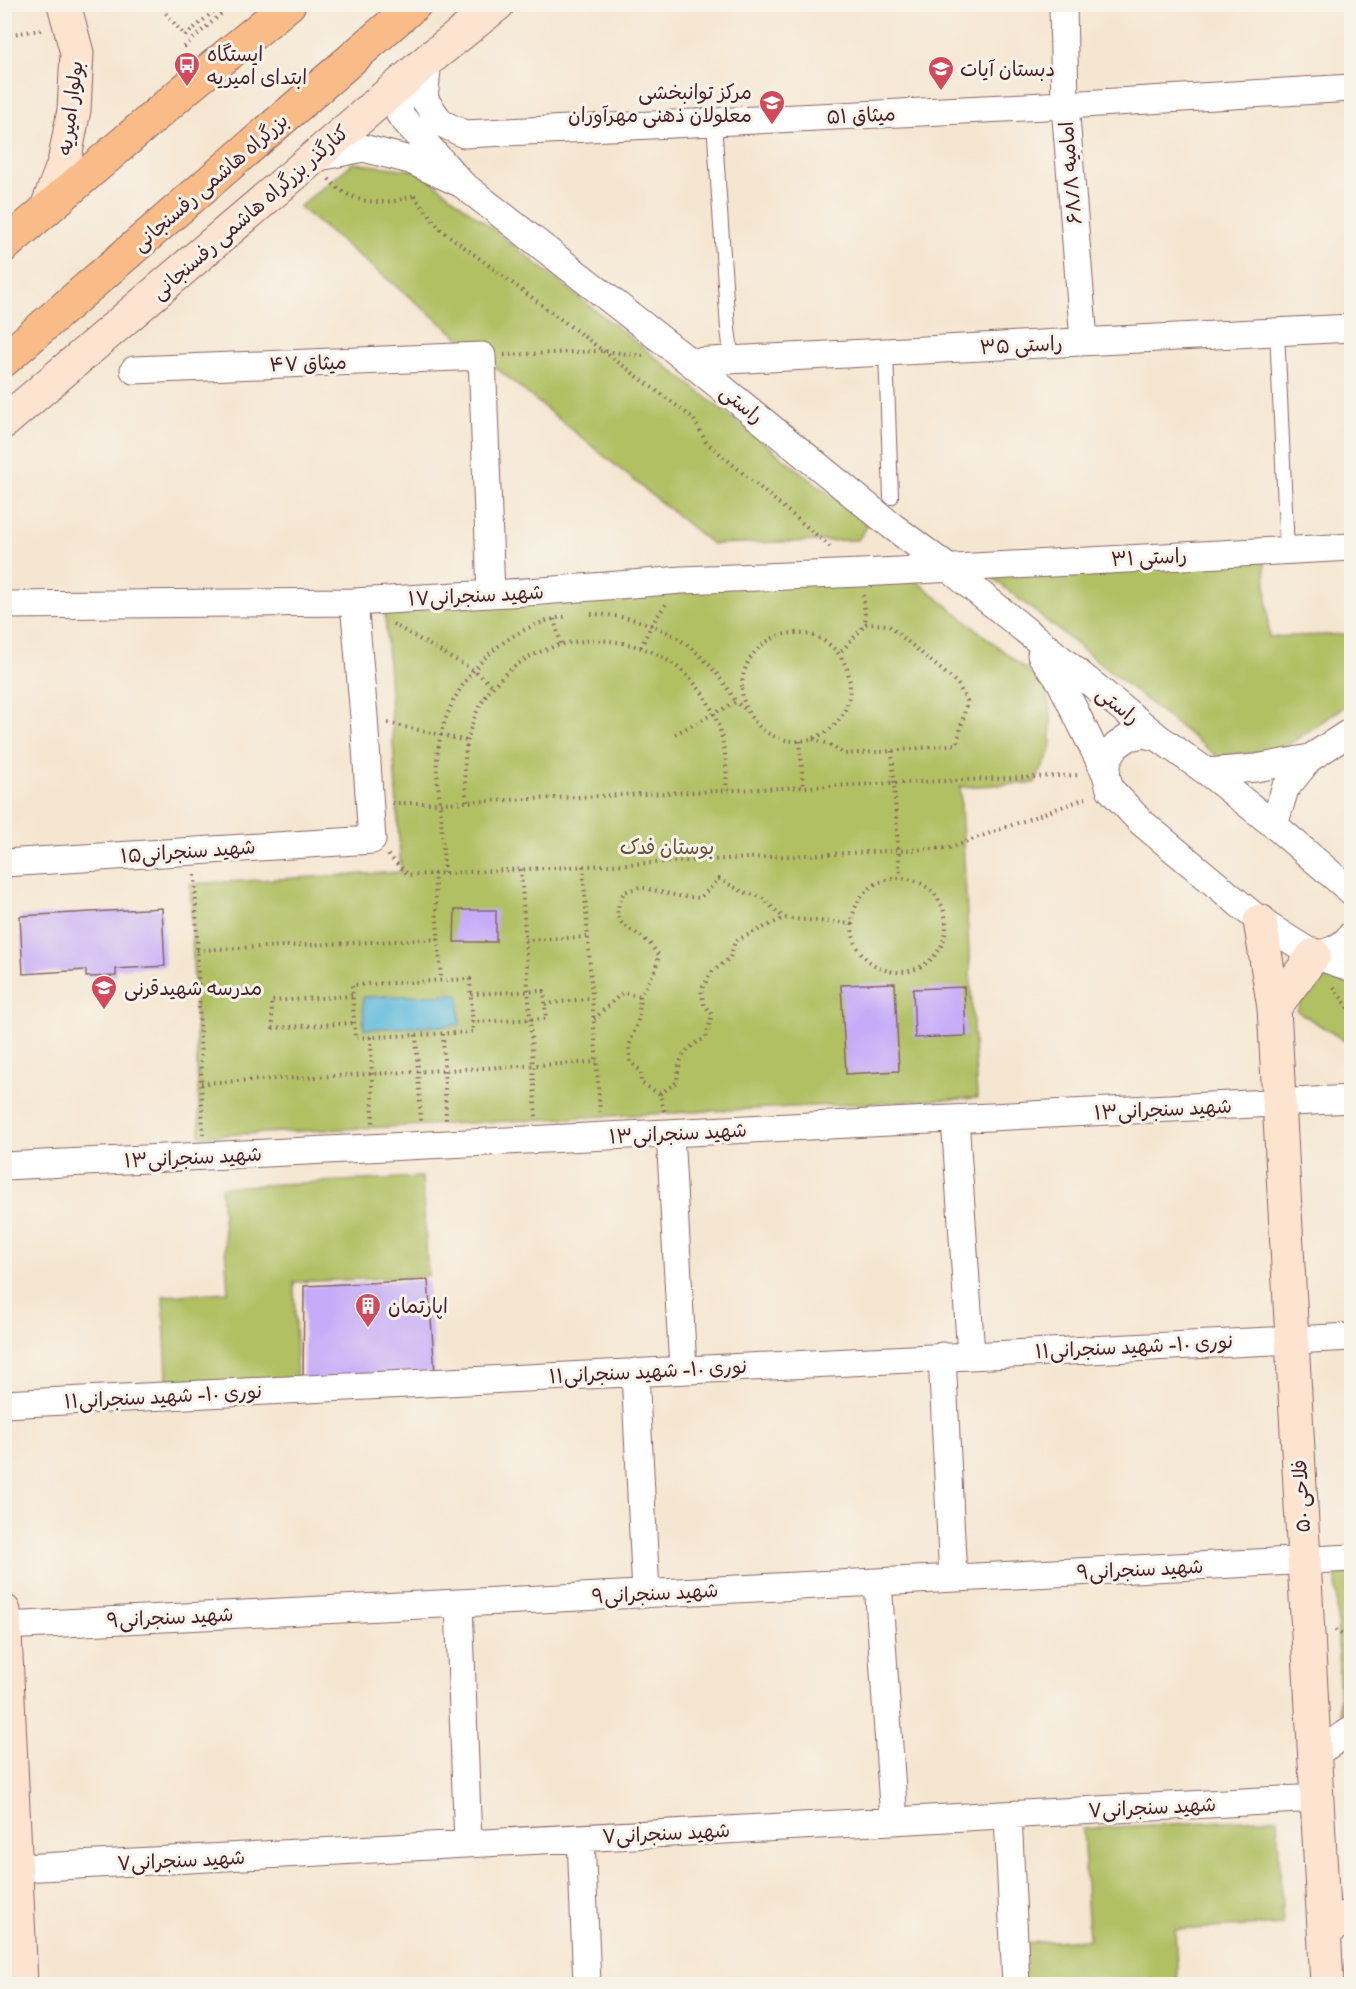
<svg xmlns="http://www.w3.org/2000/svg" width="1356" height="1989" font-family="Itim,'Playpen Sans Arabic',sans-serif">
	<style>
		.green { fill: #b0c063; stroke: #7d7047; stroke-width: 1.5 }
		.water { fill: #5dbadb; stroke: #546c83; stroke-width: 1.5 }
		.building { fill: #c6acf8 }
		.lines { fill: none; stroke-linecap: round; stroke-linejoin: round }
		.lane-casing { stroke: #866565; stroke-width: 16 }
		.street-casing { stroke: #866565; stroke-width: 29 }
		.secondary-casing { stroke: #866565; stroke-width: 35 }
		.highway-casing { stroke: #866565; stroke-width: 35 }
		.path { stroke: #866565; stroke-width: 4; stroke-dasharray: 1.5 4.5; stroke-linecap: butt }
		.lane { stroke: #fff; stroke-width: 14 }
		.street { stroke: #fff; stroke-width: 27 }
		.secondary { stroke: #fde4d0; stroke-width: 33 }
		.highway { stroke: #f9bc89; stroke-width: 33 }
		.labels { text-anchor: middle; stroke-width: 6; stroke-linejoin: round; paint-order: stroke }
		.poi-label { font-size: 20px; fill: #4a1f2b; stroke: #f7f3e8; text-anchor: start }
		.street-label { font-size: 20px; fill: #4a1f2b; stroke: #f7f3e8 }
		.park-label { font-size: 20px; fill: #694f3c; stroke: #f7f3e8 }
	</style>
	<rect width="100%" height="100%" fill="#f7f3e8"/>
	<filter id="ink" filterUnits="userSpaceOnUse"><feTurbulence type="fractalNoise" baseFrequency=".0167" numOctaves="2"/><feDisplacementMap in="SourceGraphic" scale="12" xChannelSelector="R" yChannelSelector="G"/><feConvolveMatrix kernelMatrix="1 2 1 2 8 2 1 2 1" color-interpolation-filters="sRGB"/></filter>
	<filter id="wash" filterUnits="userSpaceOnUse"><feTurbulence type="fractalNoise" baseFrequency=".008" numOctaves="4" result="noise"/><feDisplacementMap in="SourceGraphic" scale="24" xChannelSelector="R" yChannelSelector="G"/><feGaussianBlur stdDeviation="1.35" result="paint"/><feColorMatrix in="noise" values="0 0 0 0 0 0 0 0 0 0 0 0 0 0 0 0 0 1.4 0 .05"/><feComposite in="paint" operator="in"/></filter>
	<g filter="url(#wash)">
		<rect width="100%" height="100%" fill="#f5e6d1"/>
		<path class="green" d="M353,163L419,171L868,525L858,540L712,544L299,207Z
			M1264,550L1269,637L1351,634V702L1282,749L1218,757L975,564Z
			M903,570L1044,684L1051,712V750L1035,783L960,787L977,1098L200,1136L190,884L401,872L385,613Z
			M1339,974L1351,979V1045L1297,1011L1309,985Z
			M422,1177L428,1276L294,1282L297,1392L168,1396L163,1296L228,1292L221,1187Z
			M1351,1573V1705L1340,1713L1336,1574Z
			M1277,1818L1283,1924L1175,1930L1178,1984H1024L1021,1943L1089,1939L1083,1829Z"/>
		<path class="water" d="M459,994L460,1025L364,1029L363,997Z"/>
		<g id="blocks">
			<path class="building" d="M162,908L165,966L116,969V976L86,977V970L23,974L20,916Z
				M455,910H496V942H454Z
				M895,983L899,1071L846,1074L841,985Z
				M964,987L966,1036L915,1038L913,989Z
				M428,1280L435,1372L303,1383L304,1286Z"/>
		</g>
	</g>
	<g filter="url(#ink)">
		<use href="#blocks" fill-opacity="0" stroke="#866565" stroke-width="1.5"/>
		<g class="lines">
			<defs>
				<path id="lane" d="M714,122L728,329L732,360
					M1277,331L1287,551
					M886,352L891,497"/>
				<path id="street" d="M1063,4L1065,105L1084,341
					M428,60L424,99L441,123L464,134L1065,105L1352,88
					M314,158L363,148L410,160L462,184L400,115L398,85
					M462,184L690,362L892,526L947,567L1159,738
					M690,362L1352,328
					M134,370L482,356L491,594
					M4,605L354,602L542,591L682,580L861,573L1352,547
					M1041,655L1060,681L1106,774
					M1207,772L1256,768L1310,758
					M1274,825L1285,789L1310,758L1352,731
					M4,863L372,840L364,717L354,602
					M1352,892L1274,825L1207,772L1159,738L1144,734L1129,737L1116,746L1108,759L1106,774L1110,789L1141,822L1260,921L1314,955C1330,952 1342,948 1352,934
					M1314,955L1352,968
					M955,1119L971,1355
					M670,1133L683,1369
					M4,1166L1352,1099
					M942,1356L953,1578
					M635,1372L646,1594
					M4,1404L1352,1337
					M878,1582L894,1821
					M459,1603L468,1844
					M4,1626L1352,1558
					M1315,1754L1352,1730
					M1008,1815L1016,1984
					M581,1838L587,1984
					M4,1869L1318,1798"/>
				<path id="secondary" d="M46,210L64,163L74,110L77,53L64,4
					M4,422L428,60L498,4
					M1260,921L1274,1008L1327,1984
					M1274,1008L1314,955
					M4,1611L21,1984
					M1325,1931L1352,1914"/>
				<path id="highway" d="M4,246L187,88L289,4
					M4,360L415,4"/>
			</defs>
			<use href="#lane" class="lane-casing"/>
			<use href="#street" class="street-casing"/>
			<use href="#secondary" class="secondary-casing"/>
			<use href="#highway" class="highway-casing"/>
			<path class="path" d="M158,4L185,36L222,4
				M4,35L42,30
				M184,47L232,4
				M329,179C350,205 386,207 415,195
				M414,196L440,229L693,418L706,442L833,549
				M504,355L603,351L643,356
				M863,595L866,624
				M591,614C658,616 703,645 736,702
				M554,619L561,644
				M393,624L473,670L494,687
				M742 687a54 54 0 1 1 108 0a54 54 0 1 1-108 0Z
				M641,647L652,624L666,604
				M388,723L467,741
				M675,734L736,702L745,709
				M813,739L829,744L844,754L892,751L957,744L967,701L957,683L888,625L866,624L839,654
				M800,741L803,786
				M892,751L900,877
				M467,801C434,597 739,581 726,790
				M392,803H440L1080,775
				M388,855L408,875L949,848L1089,797
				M583,866L600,1112
				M521,869L536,1118
				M434,873L441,980
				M444,873C443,850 442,827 440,805C439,789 436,775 437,759C442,689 499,625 569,616
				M195,875L203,1134
				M852 925a47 47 0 1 1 94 0a47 47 0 1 1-94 0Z
				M525,940L588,937
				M197,950L439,939
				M470,979L473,1032L355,1038L352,985Z
				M1334,987L1352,1014
				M471,994L544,991L546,1019L472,1022
				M352,996L271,1001L273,1028L354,1023
				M545,1004L592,998
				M594,1019L622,993L640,996
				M443,1034L446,1120
				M416,1035L421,1121
				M371,1037L373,1124
				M201,1083L597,1062
				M660,1094L677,1082C679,1055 683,1051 706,1037L712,1014L704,1005L701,990L712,972L730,958L735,941L784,918L852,924
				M664,1111L660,1094L641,1083V1071L630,1062L629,1046L639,1018L640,996L655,971L659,955C656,952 653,947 650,944C630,924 606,928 624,892L640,887L678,896L700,898L719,879L743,892L761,897L784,918
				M1335,1630L1352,1641"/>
			<use href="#lane" class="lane"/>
			<use href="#street" class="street"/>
			<use href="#secondary" class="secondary"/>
			<use href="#highway" class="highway"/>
		</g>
	</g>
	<defs>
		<symbol id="bus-pin" viewBox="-11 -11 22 30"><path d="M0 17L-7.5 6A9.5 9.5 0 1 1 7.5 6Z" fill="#d1495b" stroke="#f7f3e8"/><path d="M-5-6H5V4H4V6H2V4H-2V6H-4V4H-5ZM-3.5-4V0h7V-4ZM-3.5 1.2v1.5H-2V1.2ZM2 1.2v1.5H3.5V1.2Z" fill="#fff"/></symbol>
		<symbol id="school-pin" viewBox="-11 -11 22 30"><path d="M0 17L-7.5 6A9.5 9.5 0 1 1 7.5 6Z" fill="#d1495b" stroke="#f7f3e8"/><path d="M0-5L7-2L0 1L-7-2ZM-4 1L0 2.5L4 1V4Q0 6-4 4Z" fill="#fff"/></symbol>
		<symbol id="building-pin" viewBox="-11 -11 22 30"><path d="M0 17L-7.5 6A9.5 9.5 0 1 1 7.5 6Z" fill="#d1495b" stroke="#f7f3e8"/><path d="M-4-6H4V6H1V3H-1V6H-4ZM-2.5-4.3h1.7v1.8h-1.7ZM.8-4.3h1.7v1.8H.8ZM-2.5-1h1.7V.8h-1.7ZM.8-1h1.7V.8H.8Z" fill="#fff"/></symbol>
	</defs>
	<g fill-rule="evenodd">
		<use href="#bus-pin" x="172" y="50" width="30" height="40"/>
		<use href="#school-pin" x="926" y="54" width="30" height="40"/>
		<use href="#school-pin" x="757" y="88" width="30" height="40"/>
		<use href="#school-pin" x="89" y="973" width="30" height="40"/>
		<use href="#building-pin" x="353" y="1291" width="30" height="40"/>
	</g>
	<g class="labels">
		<g class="poi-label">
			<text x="207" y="61">ایستگاه<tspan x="207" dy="23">ابتدای امیریه</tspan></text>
			<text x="960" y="76">دبستان آیات</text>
			<text x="752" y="99" text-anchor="end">مرکز توانبخشی<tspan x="752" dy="23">معلولان ذهنی مهرآوران</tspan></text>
			<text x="124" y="995">مدرسه شهیدقرنی</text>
			<text x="388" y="1313">اپارتمان</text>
		</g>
		<g class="street-label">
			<text transform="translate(70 108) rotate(-83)" y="7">بولوار امیریه</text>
			<text transform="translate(861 115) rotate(-3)" y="7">میثاق ۵۱</text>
			<text transform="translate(1070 173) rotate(-95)" y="7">امامیه ۶۸/۸</text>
			<text transform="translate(210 182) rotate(-41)" y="7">بزرگراه هاشمی رفسنجانی</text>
			<text transform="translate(250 212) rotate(-41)" y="7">کنارگذر بزرگراه هاشمی رفسنجانی</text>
			<text transform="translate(1021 345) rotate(-3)" y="7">راستی ۳۵</text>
			<text transform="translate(308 363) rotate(-2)" y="7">میثاق ۴۷</text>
			<text transform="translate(742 404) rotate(39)" y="7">راستی</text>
			<text transform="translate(1149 557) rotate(-3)" y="7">راستی ۳۱</text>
			<text transform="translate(476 595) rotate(-3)" y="7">شهید سنجرانی۱۷</text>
			<text transform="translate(1118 705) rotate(38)" y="7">راستی</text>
			<text transform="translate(188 851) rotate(-4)" y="7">شهید سنجرانی۱۵</text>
			<text transform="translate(1163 1109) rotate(-3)" y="7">شهید سنجرانی۱۳</text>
			<text transform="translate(678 1133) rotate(-3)" y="7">شهید سنجرانی۱۳</text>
			<text transform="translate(193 1157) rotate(-3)" y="7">شهید سنجرانی۱۳</text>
			<text transform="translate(1134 1346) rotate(-3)" y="7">نوری ۱۰- شهید سنجرانی۱۱</text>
			<text transform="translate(648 1371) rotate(-3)" y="7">نوری ۱۰- شهید سنجرانی۱۱</text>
			<text transform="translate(163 1396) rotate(-3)" y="7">نوری ۱۰- شهید سنجرانی۱۱</text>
			<text transform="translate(1301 1496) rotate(-93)" y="7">فلاحی ۵۰</text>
			<text transform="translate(1140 1569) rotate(-3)" y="7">شهید سنجرانی۹</text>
			<text transform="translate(655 1593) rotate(-3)" y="7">شهید سنجرانی۹</text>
			<text transform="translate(170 1617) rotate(-3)" y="7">شهید سنجرانی۹</text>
			<text transform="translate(1152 1807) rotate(-3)" y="7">شهید سنجرانی۷</text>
			<text transform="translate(666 1833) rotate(-3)" y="7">شهید سنجرانی۷</text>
			<text transform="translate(181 1860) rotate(-3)" y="7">شهید سنجرانی۷</text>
		</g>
		<g class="park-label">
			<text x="667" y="854">بوستان فدک</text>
		</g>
	</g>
	<rect width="1356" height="1989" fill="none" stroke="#f7f3e8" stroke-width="24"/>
</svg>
